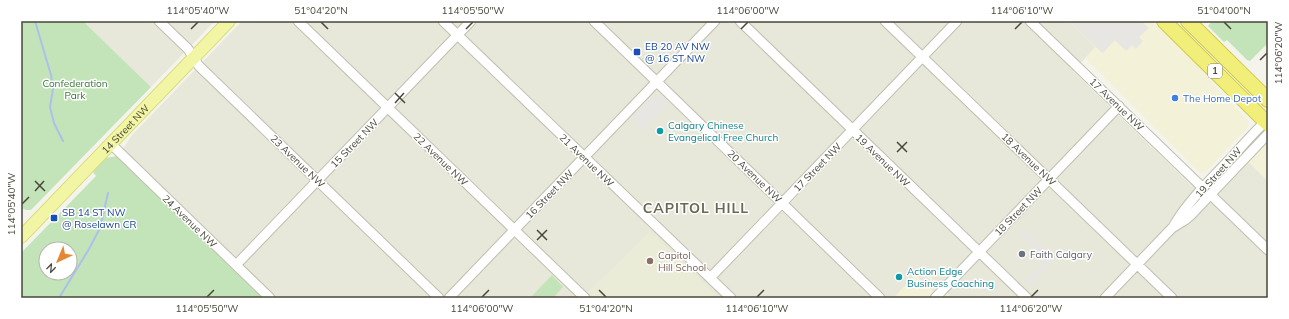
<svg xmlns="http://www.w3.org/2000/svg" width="1289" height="319" font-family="Mulish,sans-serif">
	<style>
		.residential { fill: #e8e8da }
		.commercial { fill: #f4f1d9 }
		.education { fill: #ebecd7 }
		.green { fill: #c3e4b9; fill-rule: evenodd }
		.parking { fill: #e7e6e2 }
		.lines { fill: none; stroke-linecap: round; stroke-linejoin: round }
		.stream { stroke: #aebfeb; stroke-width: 2 }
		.minor-casing { stroke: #bfbfaf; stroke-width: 11 }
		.major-casing { stroke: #d7da74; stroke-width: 14 }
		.highway-casing { stroke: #d0ca4a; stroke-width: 16 }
		.minor { stroke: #fff; stroke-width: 9 }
		.major { stroke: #f2f5a4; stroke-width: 12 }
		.highway { stroke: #f1ef7a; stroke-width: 14 }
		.ticks { fill: none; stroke: #48473a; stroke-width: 1.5 }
		.transit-dot { fill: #1a4fb4; stroke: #fff; stroke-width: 1.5 }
		.shop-dot { fill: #3f7fe0; stroke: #fff; stroke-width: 1.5 }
		.culture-dot { fill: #0f9aa8; stroke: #fff; stroke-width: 1.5 }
		.worship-dot { fill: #6b7280; stroke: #fff; stroke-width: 1.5 }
		.education-dot { fill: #8d6e63; stroke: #fff; stroke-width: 1.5 }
		.labels { text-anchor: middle; stroke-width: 3; stroke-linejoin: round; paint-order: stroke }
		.shield { fill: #fff; stroke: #7f7e75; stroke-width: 1 }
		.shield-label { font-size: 9px; font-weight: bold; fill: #48473a }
		.transit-label { font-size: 10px; fill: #164399; stroke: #fff; text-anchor: start }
		.park-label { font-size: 10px; fill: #357532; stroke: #fff }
		.shop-label { font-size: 10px; fill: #366cbe; stroke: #fff; text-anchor: start }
		.street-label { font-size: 10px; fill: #48473a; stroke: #fff }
		.culture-label { font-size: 10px; fill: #0d838f; stroke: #fff; text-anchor: start }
		.worship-label { font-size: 10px; fill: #5b616d; stroke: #fff; text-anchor: start }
		.education-label { font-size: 10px; fill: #785e54; stroke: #fff; text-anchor: start }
		.district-label { font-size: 14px; font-weight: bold; letter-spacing: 1px; fill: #6a6852; stroke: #fff }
		.neatline { fill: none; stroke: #48473a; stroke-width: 1.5 }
		.ticks-label { font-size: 10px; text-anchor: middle; fill: #48473a }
	</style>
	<rect width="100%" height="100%" fill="#f4f4ec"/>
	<path class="residential" d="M87,21H215L151,87L85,23Z
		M242,21H1069L1096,47L1073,71L1192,186L1223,189L1249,162L1268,181V298H263L118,156L132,135Z"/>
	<path class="commercial" d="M1069,21H1151L1189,55L1215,86L1247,119L1249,122L1248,127L1206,172L1200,173L1085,58L1095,47Z
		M1267,144L1268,145V181L1249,162L1257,152Z
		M922,268L952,298H893Z"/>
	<path class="education" d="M650,231L720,298H594L588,292Z"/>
	<path class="green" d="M21,21H87L85,23L151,87L31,210H26L21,208Z
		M1212,21H1268V43L1250,61L1247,60L1227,40L1224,42L1208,26Z
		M118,156L263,298H21V253L96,176L93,172L105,158ZM46,249H70V273H46Z
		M552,275L563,287L553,298H530Z"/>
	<path class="parking" d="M1069,21H1141L1149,28L1139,37L1143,41L1136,49L1132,45L1126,51L1115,40L1103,53L1100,51Z
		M653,96L662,97L668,104L641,132L638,129L640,126L635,120L633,115Z
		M1023,229L1055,259L1030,286L1025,282L1040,267V264L1045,258L1019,233Z
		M922,272L937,286L933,291L918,277Z"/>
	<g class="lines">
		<path class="stream" d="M35,21L51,75L53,89L50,107L54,123L63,141
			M59,298L89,249L100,228L108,193"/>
		<defs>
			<path id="minor" d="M159,21L188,49L199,66L439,298
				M298,21L585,298
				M443,21L731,298
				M594,21L880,298
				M740,21L1027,298
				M885,21L1172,298
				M1030,21L1203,188
				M111,144L270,298
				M1211,195L1268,250
				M1173,227C1186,203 1213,177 1232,157C1244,144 1255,131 1268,119
				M236,265L471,21
				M710,278L957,21
				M449,298L715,21
				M935,298L1119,106
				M1105,298L1172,228L1185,220L1192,214L1268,134"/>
			<g id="major">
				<path id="s1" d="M21,237L229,21"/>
			</g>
			<path id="highway" d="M1164,21L1268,124
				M1188,21L1268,100"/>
		</defs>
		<use href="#minor" class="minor-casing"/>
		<use href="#major" class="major-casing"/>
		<use href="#highway" class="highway-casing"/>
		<use href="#minor" class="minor"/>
		<use href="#major" class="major"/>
		<use href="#highway" class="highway"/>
	</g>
	<path class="ticks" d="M321,22L328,29M1224,22L1231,29M191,29L198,22M466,29L473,22M741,29L748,22M1015,29L1022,22M1260,60L1267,53M395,93L405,103M395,103L404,93M897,142L907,152M897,152L907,142M35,181L45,191M35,191L44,181M22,204L29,197M537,230L547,240M537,240L547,230M599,290L606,297M207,297L214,290M482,297L489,290M757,297L764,290M1031,297L1038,290"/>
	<g class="transit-dot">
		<rect x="633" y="48" width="8" height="8" rx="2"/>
		<rect x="50" y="214" width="8" height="8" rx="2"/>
	</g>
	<circle class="shop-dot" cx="1175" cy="98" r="4"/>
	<g class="culture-dot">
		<circle cx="660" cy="131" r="4"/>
		<circle cx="899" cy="277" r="4"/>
	</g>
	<circle class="worship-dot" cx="1022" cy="254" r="4"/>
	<circle class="education-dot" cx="650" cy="261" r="4"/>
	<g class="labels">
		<rect class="shield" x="1208" y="64" width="14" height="14" rx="3"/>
		<g class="shield-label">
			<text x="1215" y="74">1</text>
		</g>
		<g class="transit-label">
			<text x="645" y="50">EB 20 AV NW<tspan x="645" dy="12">@ 16 ST NW</tspan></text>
			<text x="62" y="216">SB 14 ST NW<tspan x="62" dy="12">@ Roselawn CR</tspan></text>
		</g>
		<g class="park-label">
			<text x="75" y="87">Confederation<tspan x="75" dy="12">Park</tspan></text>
		</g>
		<g class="shop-label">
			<text x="1183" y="102">The Home Depot</text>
		</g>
		<g class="street-label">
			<text transform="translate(1117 104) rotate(44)" y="4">17 Avenue NW</text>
			<text dy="4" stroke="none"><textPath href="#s1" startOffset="150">14 Street NW</textPath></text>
			<text transform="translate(354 143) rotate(-46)" y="4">15 Street NW</text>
			<text transform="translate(441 159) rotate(44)" y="4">22 Avenue NW</text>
			<text transform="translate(1029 159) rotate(44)" y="4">18 Avenue NW</text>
			<text transform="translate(587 160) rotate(44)" y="4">21 Avenue NW</text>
			<text transform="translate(883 160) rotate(44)" y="4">19 Avenue NW</text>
			<text transform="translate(298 161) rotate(44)" y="4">23 Avenue NW</text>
			<text transform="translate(817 167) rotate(-46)" y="4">17 Street NW</text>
			<text transform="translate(1218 172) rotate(-48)" y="4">19 Street NW</text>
			<text transform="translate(755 176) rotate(44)" y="4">20 Avenue NW</text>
			<text transform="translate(549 194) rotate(-46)" y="4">16 Street NW</text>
			<text transform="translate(1018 211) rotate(-46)" y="4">18 Street NW</text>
			<text transform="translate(190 221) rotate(44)" y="4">24 Avenue NW</text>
		</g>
		<g class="culture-label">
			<text x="668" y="129">Calgary Chinese<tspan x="668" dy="12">Evangelical Free Church</tspan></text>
			<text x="907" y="275">Action Edge<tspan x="907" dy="12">Business Coaching</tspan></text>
		</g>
		<g class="worship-label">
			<text x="1030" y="258">Faith Calgary</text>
		</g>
		<g class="education-label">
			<text x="658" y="259">Capitol<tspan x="658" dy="12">Hill School</tspan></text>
		</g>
		<g class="district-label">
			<text x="696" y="213">CAPITOL HILL</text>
		</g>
	</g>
	<rect width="1289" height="319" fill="none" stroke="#ffffff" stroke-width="44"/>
	<g transform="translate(58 261) rotate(224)"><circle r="19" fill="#ffffff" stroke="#b6b5b0"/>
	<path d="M0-3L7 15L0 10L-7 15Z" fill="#e68731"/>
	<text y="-6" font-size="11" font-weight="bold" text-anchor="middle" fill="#48473a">N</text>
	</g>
	<rect x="22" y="22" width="1245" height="275" class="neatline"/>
	<g class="ticks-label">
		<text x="198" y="14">114°05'40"W</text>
		<text x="321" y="14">51°04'20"N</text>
		<text x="473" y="14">114°05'50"W</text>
		<text x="748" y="14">114°06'00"W</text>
		<text x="1022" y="14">114°06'10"W</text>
		<text x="1224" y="14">51°04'00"N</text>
		<text transform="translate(1278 53) rotate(-90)" y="4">114°06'20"W</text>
		<text transform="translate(11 204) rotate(-90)" y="4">114°05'40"W</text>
		<text x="207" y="312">114°05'50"W</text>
		<text x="482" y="312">114°06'00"W</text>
		<text x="606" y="312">51°04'20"N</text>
		<text x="757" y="312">114°06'10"W</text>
		<text x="1031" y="312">114°06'20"W</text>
	</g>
</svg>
